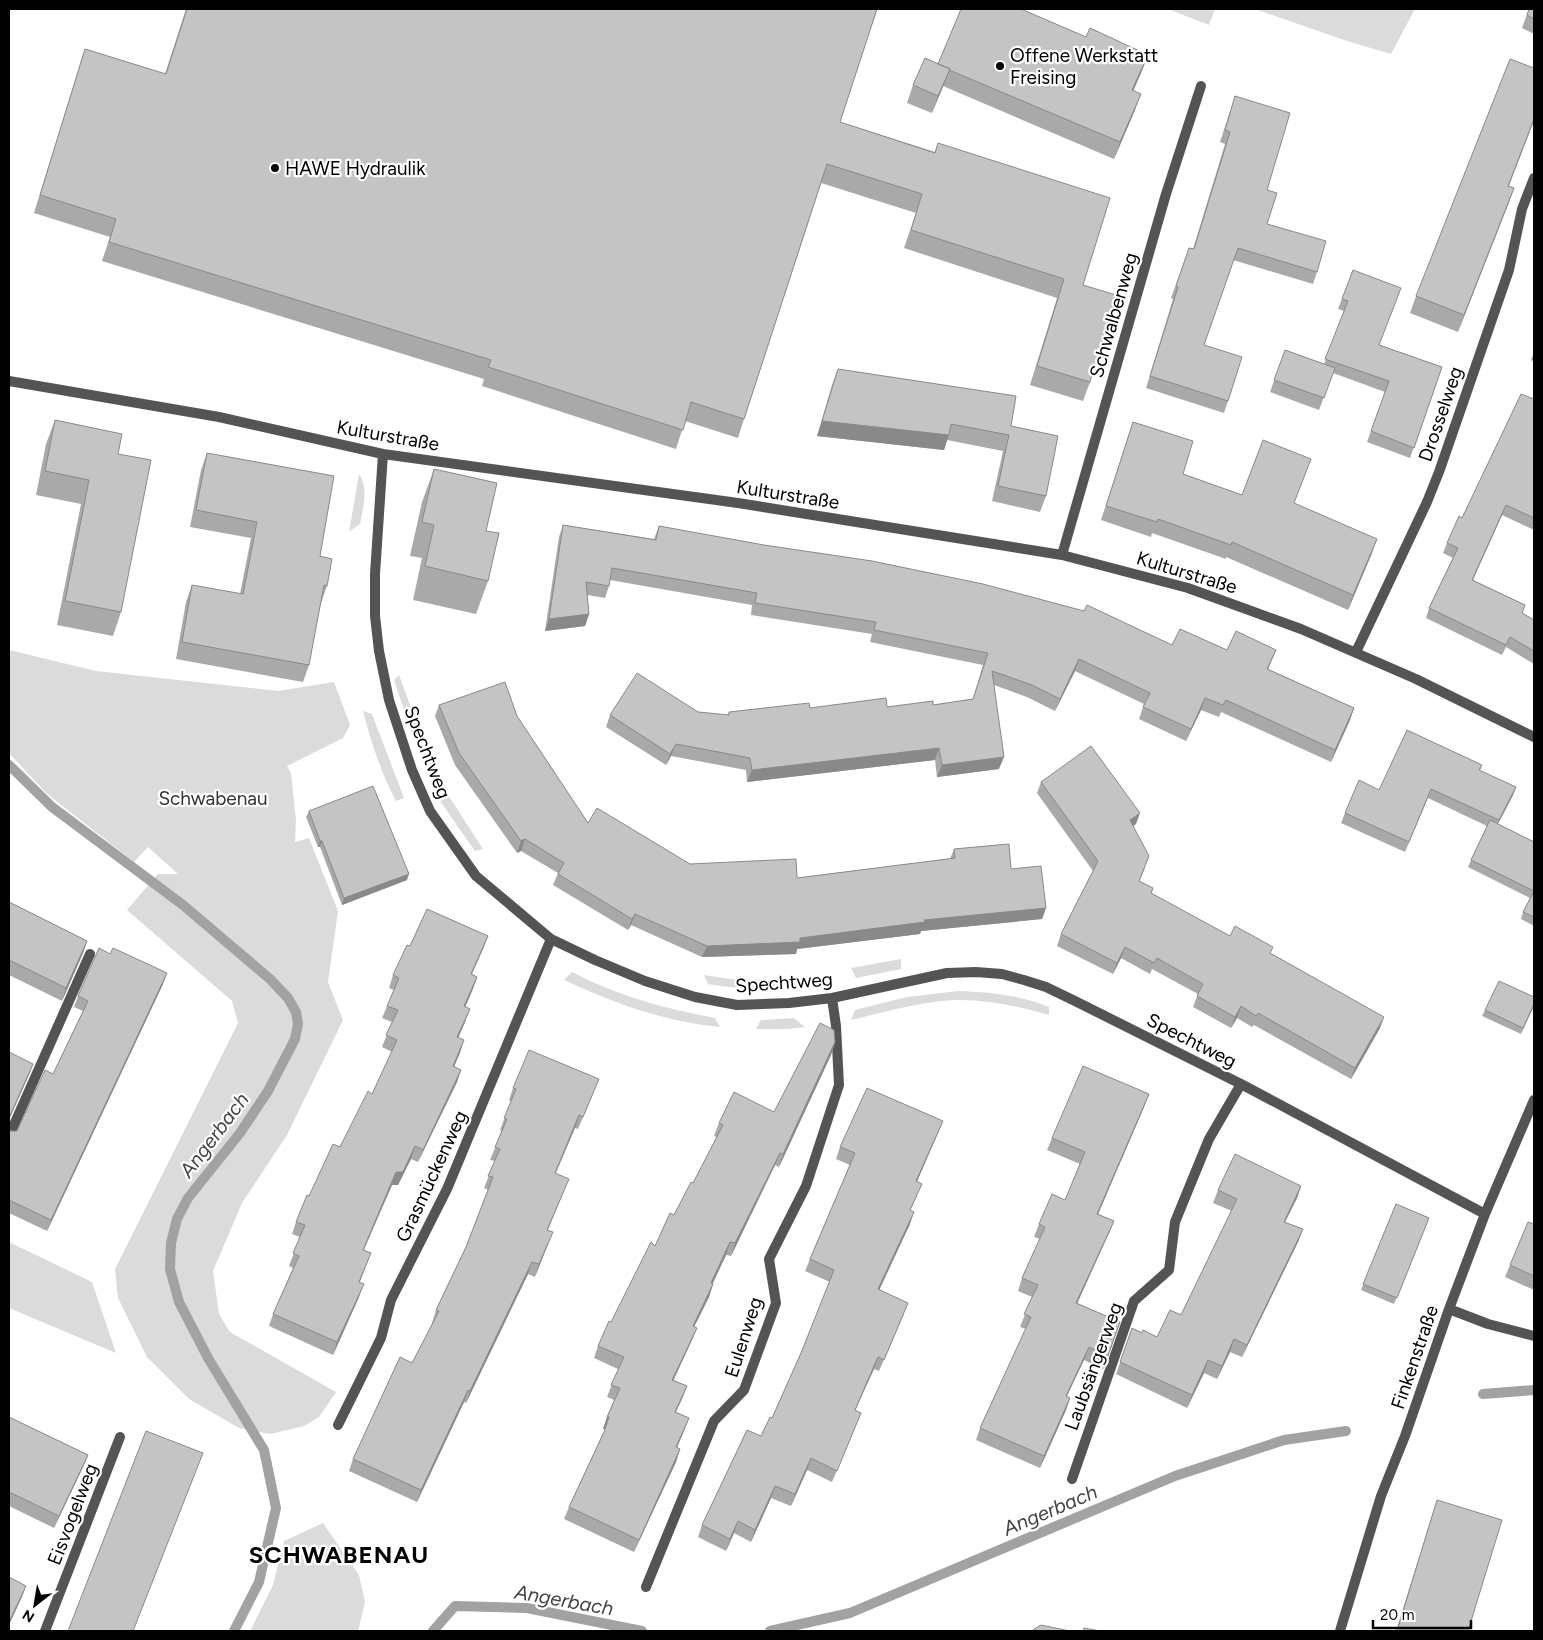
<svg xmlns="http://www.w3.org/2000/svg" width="1543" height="1640" font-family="Figtree,sans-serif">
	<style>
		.green { fill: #dbdbdb }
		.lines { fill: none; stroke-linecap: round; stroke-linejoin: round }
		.stream { stroke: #a2a2a2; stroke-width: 10 }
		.minor { stroke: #545454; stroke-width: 10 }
		.wall { fill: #a9a9a9 }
		.shaded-wall { fill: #898989 }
		.building { fill: #c4c4c4; stroke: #898989 }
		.poi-dot { fill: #000; stroke: #fff; stroke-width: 2 }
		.labels { text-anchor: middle; stroke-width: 4.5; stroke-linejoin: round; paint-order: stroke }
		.poi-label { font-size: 19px; fill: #000; stroke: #fff; text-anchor: start }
		.street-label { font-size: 19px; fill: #000; stroke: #fff }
		.park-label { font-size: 19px; fill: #323232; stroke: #fff }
		.water-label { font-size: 20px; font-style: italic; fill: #434343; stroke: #fff }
		.district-label { font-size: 24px; font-weight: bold; letter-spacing: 1px; fill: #000; stroke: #fff }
	</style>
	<rect width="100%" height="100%" fill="#fff"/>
	<path class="green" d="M1168,9H1215L1209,25Z
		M1255,9H1415L1391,54L1347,41Z
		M359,474C369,489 363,507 360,524L349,532Z
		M9,650L96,671L278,691L334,682L350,725L343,738L287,766L291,773L296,820L295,842L309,838L338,911L328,982L343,1020L287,1135L242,1203L213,1271L219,1314L230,1332L336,1392L319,1417L304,1426L270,1434L239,1428L189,1399L147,1357L118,1298L115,1269L238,1023L232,1001L127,910L158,874H178L148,847L134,862L46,793L9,753Z
		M399,675L422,738L412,734L394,680Z
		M363,711L372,714L404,798L396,801C381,773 371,742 363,711Z
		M448,795L483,849L475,851L440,801Z
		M901,959V969L856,978L851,968Z
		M572,972C618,996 663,1008 715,1018L720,1027C666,1022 613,1003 564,980Z
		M704,975L730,979L777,980L774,987C752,989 730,988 708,984Z
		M958,991C989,992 1019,995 1049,1007V1015C1018,1006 986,999 954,1000C919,1002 885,1012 851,1020L855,1010L907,997Z
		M794,1018L805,1027L789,1029H756L761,1020Z
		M9,1242L92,1282L116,1353L9,1308Z
		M323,1523L359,1575L365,1602L358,1631H250L273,1585L284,1541Z"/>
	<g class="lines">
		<path class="stream" d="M9,765L52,807L183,905L270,979L288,998L296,1012L298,1024L295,1039L268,1091L240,1133L188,1198L177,1219L171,1243L170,1269L179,1302L208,1358L264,1450L276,1508L259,1582L234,1631
			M1483,1394L1534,1390
			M433,1631L455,1606L527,1608L642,1631
			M770,1631L850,1613L1175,1476L1284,1440L1346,1431"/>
		<path class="minor" d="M9,381L219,417L383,454L738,503L1062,555L1188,588L1301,629L1416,679L1534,737
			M383,454L375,574V616L379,651L389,700L412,770L430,811L476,876L551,939L595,960L645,981L695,997L737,1005L789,1003L832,998L947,973L976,972L1002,974L1024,980L1046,987L1075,1001L1241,1084L1485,1214
			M1062,555L1166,194L1201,86
			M1356,652L1427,502L1439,472L1509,270L1522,209L1534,178
			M9,1136L90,954
			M1449,1309L1488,1324L1534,1336
			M338,1425L381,1338L391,1300L447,1189L551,939
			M1072,1479L1134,1301L1169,1270L1175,1222L1209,1139L1241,1084
			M646,1587L714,1421L744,1390L776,1303L769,1259L806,1186L839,1085L836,1026L832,998
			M45,1631L120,1437
			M1340,1631L1381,1496L1405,1436L1449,1309L1485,1214L1534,1100"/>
	</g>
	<path class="wall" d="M186,9H877L840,122L935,152L938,143L1083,285L1090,382L1083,401L1030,385L1057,298L904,248L916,213L821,183L744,419L738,438L685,421L676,449L482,386L484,379L102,261L110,237L34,213L79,68L85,49L165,74Z
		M1529,9H1534V34L1522,28Z
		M1086,37L1148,55L1133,91L1135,110L1114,159L943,86L932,113L907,103L913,85L938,64Z
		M1534,68V121L1509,186L1514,188L1458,332L1410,313L1416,296Z
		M1235,96L1267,190V224L1317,272L1313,284L1233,260L1204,345L1228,401L1224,413L1146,388L1173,299L1171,298L1189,248L1193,249L1225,144L1220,142Z
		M1353,270L1379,345L1442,367L1410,458L1367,442L1385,392L1333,373L1319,410L1270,392L1285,350L1324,364L1344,311L1338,309Z
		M1534,352V362L1531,360Z
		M838,369L1011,426L1046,496L1040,512L992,501L1003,451L947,440L944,450L817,436L832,385Z
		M1534,399V530L1502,515L1473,580L1525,605L1522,613L1534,620V664L1506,647L1502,655L1426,618L1429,608L1453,558L1443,553L1447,543Z
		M55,420L118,454L121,612L113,636L57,625L81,504L36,495L46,444Z
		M1133,422L1183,474L1242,495L1372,553L1348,610L1226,557V559L1152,533L1151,537L1101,520Z
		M207,453L320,556L327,586L321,603H320L309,665L303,682L176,659L186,602L192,585L240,594L251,538L190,527L201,470Z
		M434,469L486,531L488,581L476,614L413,600L422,558L410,556L422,502Z
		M563,525L654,539L659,526L1172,645L1227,650H1276L1268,669L1354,708L1350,720L1331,762L1221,712L1219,717L1201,710L1186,741L1139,719L1144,704L1075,671L1055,711L1027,697L994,685L999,769L937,777L935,760L747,782L746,770L671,756L666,765L606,727L610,715L698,712L728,715L729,712L810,708L887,707L933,705L973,699L983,665L870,642L872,634L751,615L752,605L610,580L609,586L605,598L587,595L589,614L585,626L545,631L559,537Z
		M439,705L517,716L588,823L690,864L797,878L950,859L954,849L1011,869L1046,908L1042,919L921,931L920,934L797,949L796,954L702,957L631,925L628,930L553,885L558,873L521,851L517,853L455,765L435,716Z
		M1482,765L1480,771L1516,787L1512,797L1498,824L1534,842V926L1521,919L1523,912L1530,898L1468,867L1471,860L1487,826L1428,798L1405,852L1341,823L1345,813L1379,790Z
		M1041,782L1136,824L1133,826L1145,868L1139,882L1153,888L1151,894L1230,936L1271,954L1380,1028L1351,1079L1254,1025L1252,1027L1237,1018L1231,1028L1193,1007L1198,994L1152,969L1150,974L1121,958L1113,974L1057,946L1061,934L1093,871L1037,793Z
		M309,811L407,880L342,905L320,847H318L306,817Z
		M9,902L87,941L83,953L62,1001L9,975Z
		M488,936L483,949L472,974L477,977L465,1007V1022L458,1038L460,1053L454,1066L461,1070L457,1082L418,1162L411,1159L398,1185H392L364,1250L371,1253L360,1282L359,1297L333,1355L269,1326L273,1314L293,1268L289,1266L300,1237L292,1234L296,1222L309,1196L372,1094L392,1052L382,1047L392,1022L382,1018L394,990L389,988L393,975L410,946Z
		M163,984L47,1231L9,1213V1130L11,1131H17L53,1074L83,1011L74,1007L78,996Z
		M1534,997L1521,1034L1482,1016L1485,1010Z
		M835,1042L831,1055L779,1167L775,1165L731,1256L726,1255L712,1284H713L709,1297L694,1327L697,1328L692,1340L673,1380L687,1386L676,1412L689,1418L677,1448L680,1449L676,1462L634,1552L564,1519L569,1507L605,1429H603L614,1400L607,1397L618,1369L594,1358L598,1346L655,1246L693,1183L717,1137L714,1136L719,1123L774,1112Z
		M513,1088L594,1091L578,1129L575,1128L556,1173L564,1191L548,1230V1244L535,1277L528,1274L466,1403L464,1402L417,1502L349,1471L353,1459L412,1363L433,1323H432L436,1310L466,1247L488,1190L484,1188L495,1161L490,1160L502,1131L500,1130L511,1101L509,1100Z
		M1149,1094L1144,1107L1098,1214L1114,1221L1109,1233L1077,1303L1120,1322L1103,1369L1084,1360L1067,1396L1070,1398L1066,1410L1040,1468L976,1440L980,1428L1026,1329L1020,1327L1032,1297L1018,1291L1022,1278L1040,1239L1034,1237L1039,1224L1065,1200L1080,1164L1047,1150L1052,1138Z
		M938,1133L917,1181V1196L910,1210V1224L879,1290L904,1314L879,1371L874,1369L862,1394L855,1411L861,1413L832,1482L807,1470L791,1506L771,1498L751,1542L734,1533L726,1551L698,1537L702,1525L761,1436L772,1418L801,1353L830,1282L805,1271L810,1259L850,1165L836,1159L840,1147Z
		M1301,1186L1297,1198L1285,1222L1303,1229L1298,1242L1242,1357L1230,1352L1217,1379L1204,1373L1187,1408L1116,1374L1132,1328L1142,1333L1157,1337L1181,1315L1232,1211L1213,1203L1218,1190Z
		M1396,1204L1429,1218L1394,1304L1361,1290Z
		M1534,1224V1290L1505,1277L1510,1265Z
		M9,1417L88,1455L83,1467L54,1528L9,1506Z
		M1437,1500L1468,1631H1396L1431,1519Z"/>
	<path class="shaded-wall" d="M1148,55L1142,71L1126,107L1132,90Z
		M950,69L943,87L932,113L938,96Z
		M1141,94L1135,110L1114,159L1120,142Z
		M1514,188L1508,205L1458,332L1464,315Z
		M822,421L949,435L944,450L817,436Z
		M1506,505L1502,515L1468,590L1472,580Z
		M1377,539L1372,553L1348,610L1353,595Z
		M589,614L585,626L545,631L549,619Z
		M1276,650L1271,662L1263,681L1267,669Z
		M1079,659L1075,671L1055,711L1060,699Z
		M1205,698L1201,710L1186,741L1191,729Z
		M1354,708L1350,720L1331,762L1335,750Z
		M676,744L671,756L666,765L670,754Z
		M939,748L935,760L747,782L752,770Z
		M1004,757L999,769L937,777L942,765Z
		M1516,787L1512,797L1495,829L1499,820Z
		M1140,813L1136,824L1126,831L1130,820Z
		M525,839L521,851L517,853L521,841Z
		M320,841H322L320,847H318Z
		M409,874L407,880L342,905L344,898Z
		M1046,908L1042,919L921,931L920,934L797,949L796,954L702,957L707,946L800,938L924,920Z
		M635,914L631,925L628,930L632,919Z
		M488,936L483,949L466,986L471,974Z
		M87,941L83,953L62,1001L66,988Z
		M1125,947L1121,958L1113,974L1117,963Z
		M167,973L163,984L47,1231L51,1220Z
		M477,977L473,989L460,1019L464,1006Z
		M1534,1004V1006L1521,1034L1523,1028Z
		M1241,1006L1237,1018L1231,1028L1235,1017Z
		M470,1009L465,1022L453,1050L457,1037Z
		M1384,1017L1380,1028L1351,1079L1355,1068Z
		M464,1040L460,1053L449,1078L453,1066Z
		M835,1042L831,1055L779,1167L783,1154Z
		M33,1064L29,1075L9,1120V1118Z
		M461,1070L457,1082L418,1162L423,1150Z
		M1149,1094L1144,1107L1093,1226L1097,1214Z
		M579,1115L575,1128L550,1185L555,1173Z
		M943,1121L938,1133L912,1193L916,1181Z
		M415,1146L411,1159L398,1185H392L358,1262L363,1250L396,1172Z
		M780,1153L775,1165L731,1256L735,1243Z
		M1301,1186L1297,1198L1279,1234L1284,1222Z
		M914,1212L910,1224L874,1301L878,1289Z
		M1114,1221L1109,1233L1072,1315L1076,1303Z
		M1303,1229L1298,1242L1242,1357L1247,1345Z
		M553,1232L548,1244L535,1277L539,1264Z
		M730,1242L726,1255L707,1296L711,1283Z
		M532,1262L528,1274L466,1403L470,1391Z
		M364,1284L359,1297L333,1355L337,1342Z
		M713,1284L709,1297L688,1339L693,1326Z
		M697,1328L692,1340L668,1392L672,1380Z
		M1234,1339L1230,1352L1217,1379L1222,1366Z
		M1089,1347L1084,1360L1061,1408L1066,1396Z
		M878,1357L874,1369L850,1422L867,1382Z
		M1208,1360L1204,1373L1187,1408L1192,1395Z
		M687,1386L682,1399L670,1424L675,1412Z
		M468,1390L464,1402L417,1502L421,1490Z
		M1070,1398L1066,1410L1040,1468L1044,1456Z
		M607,1417H609L605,1429H603Z
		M689,1418L684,1431L671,1460L676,1447Z
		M680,1449L676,1462L634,1552L639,1540Z
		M88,1455L83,1467L54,1528L59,1516Z
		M811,1458L807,1470L791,1506L795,1494Z
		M775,1486L771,1498L751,1542L755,1530Z
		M738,1521L734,1533L726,1551L730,1539Z
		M26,1586L22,1597L9,1625V1622Z"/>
	<path class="building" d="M187,9H877L840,122L935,153L938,143L1110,198L1083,285L1116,295L1090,382L1037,366L1064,279L911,230L922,194L827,164L744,419L691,402L683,430L488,367L491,360L109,242L116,219L40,195L85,49L166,74Z
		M961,9H1021L1086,37L1090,28L1148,55L1132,90L1141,94L1120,142L949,70L950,69L938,64Z
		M1529,9H1534V19L1527,15Z
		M925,58L950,69L938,96L913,85Z
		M1510,59L1534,68V119L1508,186L1514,188L1464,315L1416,296Z
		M1235,96L1290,113L1267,190L1277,193L1267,224L1326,241L1317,272L1238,248L1204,345L1242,357L1228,401L1150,376L1178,287L1176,286L1189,248L1194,249L1230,132L1225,130Z
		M1353,270L1401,288L1379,345L1442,367L1414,448L1371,431L1389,381L1325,359L1348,301L1342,299Z
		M1285,350L1335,368L1324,398L1274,380Z
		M838,369L1016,396L1011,426L1058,436L1046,496L998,486L1009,435L951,424L949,435L822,421Z
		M1521,394L1534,399V518L1506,505L1472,580L1525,605L1522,613L1534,620V651L1510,637L1506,645L1429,608L1458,548L1447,543L1459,516L1462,518Z
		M55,420L122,434L118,454L151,460L121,612L65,601L89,480L45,471Z
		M1133,422L1193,441L1183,474L1242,495L1263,440L1311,459L1294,503L1377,539L1353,595L1232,542L1231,545L1158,519L1157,522L1106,506Z
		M207,453L334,476L320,556L332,559L327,586L324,585L309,665L182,642L192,585L243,594L257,522L196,510Z
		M434,469L497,483L486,531L499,533L488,581L425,566L434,525L422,522Z
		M563,525L656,540L659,526L764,545L872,561L983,584L1084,611L1087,605L1172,645L1180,629L1227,650L1236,631L1276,650L1267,669L1354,708L1335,750L1226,700L1223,705L1205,698L1191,729L1143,707L1150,693L1079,659L1060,699L1032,685L992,671L1004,757L942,765L939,748L752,770L750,758L676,744L670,754L610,715L637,673L698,712L729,715V712L809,703L810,708L886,698L887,707L933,701V705L973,699L988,653L874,630L876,622L755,603L757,593L612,568L609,586L586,582L589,614L549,619Z
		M505,682L517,716L588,823L597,808L690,864L796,859L797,878L955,858L954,849L1009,844L1011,869L1041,866L1046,908L924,920L925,922L800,938V942L707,946L635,914L632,919L558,874L564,863L525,839L521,841L459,753L439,705Z
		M1407,730L1482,765L1479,770L1516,787L1499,820L1431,789L1409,842L1345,813L1359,780L1379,790Z
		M1091,746L1140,813L1130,820L1149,856L1139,881L1153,888L1151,893L1230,936L1235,926L1273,947L1270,953L1384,1017L1355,1068L1258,1013L1256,1016L1241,1006L1235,1017L1197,996L1203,984L1157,958L1154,963L1125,947L1117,963L1061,934L1098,861L1041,782Z
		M373,786L409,874L344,898L322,841H320L309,811Z
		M1490,820L1534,842V917L1523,912L1534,891L1471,860Z
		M9,902L87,941L66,988L9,960Z
		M427,909L488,936L471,974L477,977L464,1006L470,1009L457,1037L464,1040L453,1066L461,1070L423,1150L415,1146L403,1172H396L363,1250L371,1253L359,1282L364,1284L337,1342L273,1314L299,1256L293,1253L305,1225L296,1222L307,1195L309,1196L333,1144L340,1147L368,1091L372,1094L397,1040L386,1035L398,1010L387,1006L399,978L393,975L407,945L410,946Z
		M99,948L110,954L113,948L167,973L51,1220L9,1200V1130L11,1131H17L45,1070L53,1074L88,1001L78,996Z
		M1499,981L1534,997V1004L1523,1028L1485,1010Z
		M820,1023L834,1030L835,1042L783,1154L780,1153L735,1243L730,1242L711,1283L713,1284L693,1326L697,1328L672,1380L687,1386L675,1412L689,1418L676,1447L680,1449L639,1540L569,1507L604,1432L609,1417H607L620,1388L611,1385L624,1357L598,1346L609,1321L611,1322L651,1242L655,1246L670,1213L674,1215L691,1182L693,1183L723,1125L719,1123L734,1092L774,1112Z
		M529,1050L599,1079L583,1117L579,1115L555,1173L569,1179L547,1230L553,1232L539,1264L532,1262L470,1391L468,1390L421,1490L353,1459L400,1357L412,1363L439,1311L436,1310L466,1247L493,1177L488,1176L500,1149L495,1147L507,1119L504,1118L516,1089L513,1088Z
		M9,1052L33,1064L9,1118Z
		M1083,1066L1149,1094L1097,1214L1114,1221L1076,1303L1120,1322L1108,1356L1089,1347L1066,1396L1070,1398L1044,1456L980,1428L1031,1317L1024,1314L1038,1285L1022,1278L1045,1227L1039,1224L1052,1194L1065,1200L1085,1152L1052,1138Z
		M867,1088L943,1121L916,1181L922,1184L910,1210L914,1212L878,1289L908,1303L884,1360L878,1357L867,1382L855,1410L861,1413L837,1471L811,1458L795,1494L775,1486L755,1530L738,1521L730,1539L702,1525L747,1430L761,1436L770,1417L772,1418L801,1353L834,1270L810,1259L855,1153L840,1147Z
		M1235,1154L1301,1186L1284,1222L1303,1229L1247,1345L1234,1339L1222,1366L1208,1360L1192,1395L1120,1362L1132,1328L1142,1333L1143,1330L1157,1337L1170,1310L1181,1315L1237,1199L1218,1190Z
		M1396,1204L1429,1218L1397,1298L1363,1284Z
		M1528,1222L1534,1224V1276L1510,1265Z
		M9,1417L88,1455L59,1516L9,1492Z
		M146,1431L203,1453L133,1631H68Z
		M1437,1500L1502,1520L1468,1631H1397Z
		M9,1577L26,1586L9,1622Z
		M1041,1625L1070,1631H1031Z
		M1084,1628L1100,1631H1083Z"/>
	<g class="poi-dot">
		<circle cx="1000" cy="66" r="5"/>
		<circle cx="275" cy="168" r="5"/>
	</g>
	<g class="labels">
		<g class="poi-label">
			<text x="1010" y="62">Offene Werkstatt<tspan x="1010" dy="22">Freising</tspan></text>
			<text x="285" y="175">HAWE Hydraulik</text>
		</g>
		<g class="street-label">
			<text transform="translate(1113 315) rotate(-74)" y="7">Schwalbenweg</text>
			<text transform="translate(1440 414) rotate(-71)" y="7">Drosselweg</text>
			<text transform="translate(388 435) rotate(10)" y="7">Kulturstraße</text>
			<text transform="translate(788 494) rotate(9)" y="7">Kulturstraße</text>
			<text transform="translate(1187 572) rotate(17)" y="7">Kulturstraße</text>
			<text transform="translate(428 752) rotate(69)" y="7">Spechtweg</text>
			<text transform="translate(784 982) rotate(-4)" y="7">Spechtweg</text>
			<text transform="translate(1192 1040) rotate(27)" y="7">Spechtweg</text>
			<text transform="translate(431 1176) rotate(-65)" y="7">Grasmückenweg</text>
			<text transform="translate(743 1337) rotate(-72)" y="7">Eulenweg</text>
			<text transform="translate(1414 1357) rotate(-71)" y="7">Finkenstraße</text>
			<text transform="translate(1093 1366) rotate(-70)" y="7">Laubsängerweg</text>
			<text transform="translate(72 1514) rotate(-69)" y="7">Eisvogelweg</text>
		</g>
		<g class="park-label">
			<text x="213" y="805">Schwabenau</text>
		</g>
		<g class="water-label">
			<text transform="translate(214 1135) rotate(-53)" y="7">Angerbach</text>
			<text transform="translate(1050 1510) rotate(-23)" y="7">Angerbach</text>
			<text transform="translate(564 1600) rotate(10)" y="7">Angerbach</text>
		</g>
		<g class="district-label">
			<text x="339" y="1563">SCHWABENAU</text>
		</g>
	</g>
	<rect width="1543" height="1640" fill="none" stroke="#000000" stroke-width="20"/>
	<g transform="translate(35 1605) rotate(211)" stroke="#ffffff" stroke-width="4" paint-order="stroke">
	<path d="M0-4L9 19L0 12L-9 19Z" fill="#000000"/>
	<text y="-8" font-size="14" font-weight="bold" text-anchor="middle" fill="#000000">N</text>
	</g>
	<path d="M1373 1620v8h98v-8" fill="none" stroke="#000000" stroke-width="2.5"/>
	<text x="1380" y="1620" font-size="15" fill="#000000" stroke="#ffffff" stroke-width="4" paint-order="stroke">20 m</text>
</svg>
